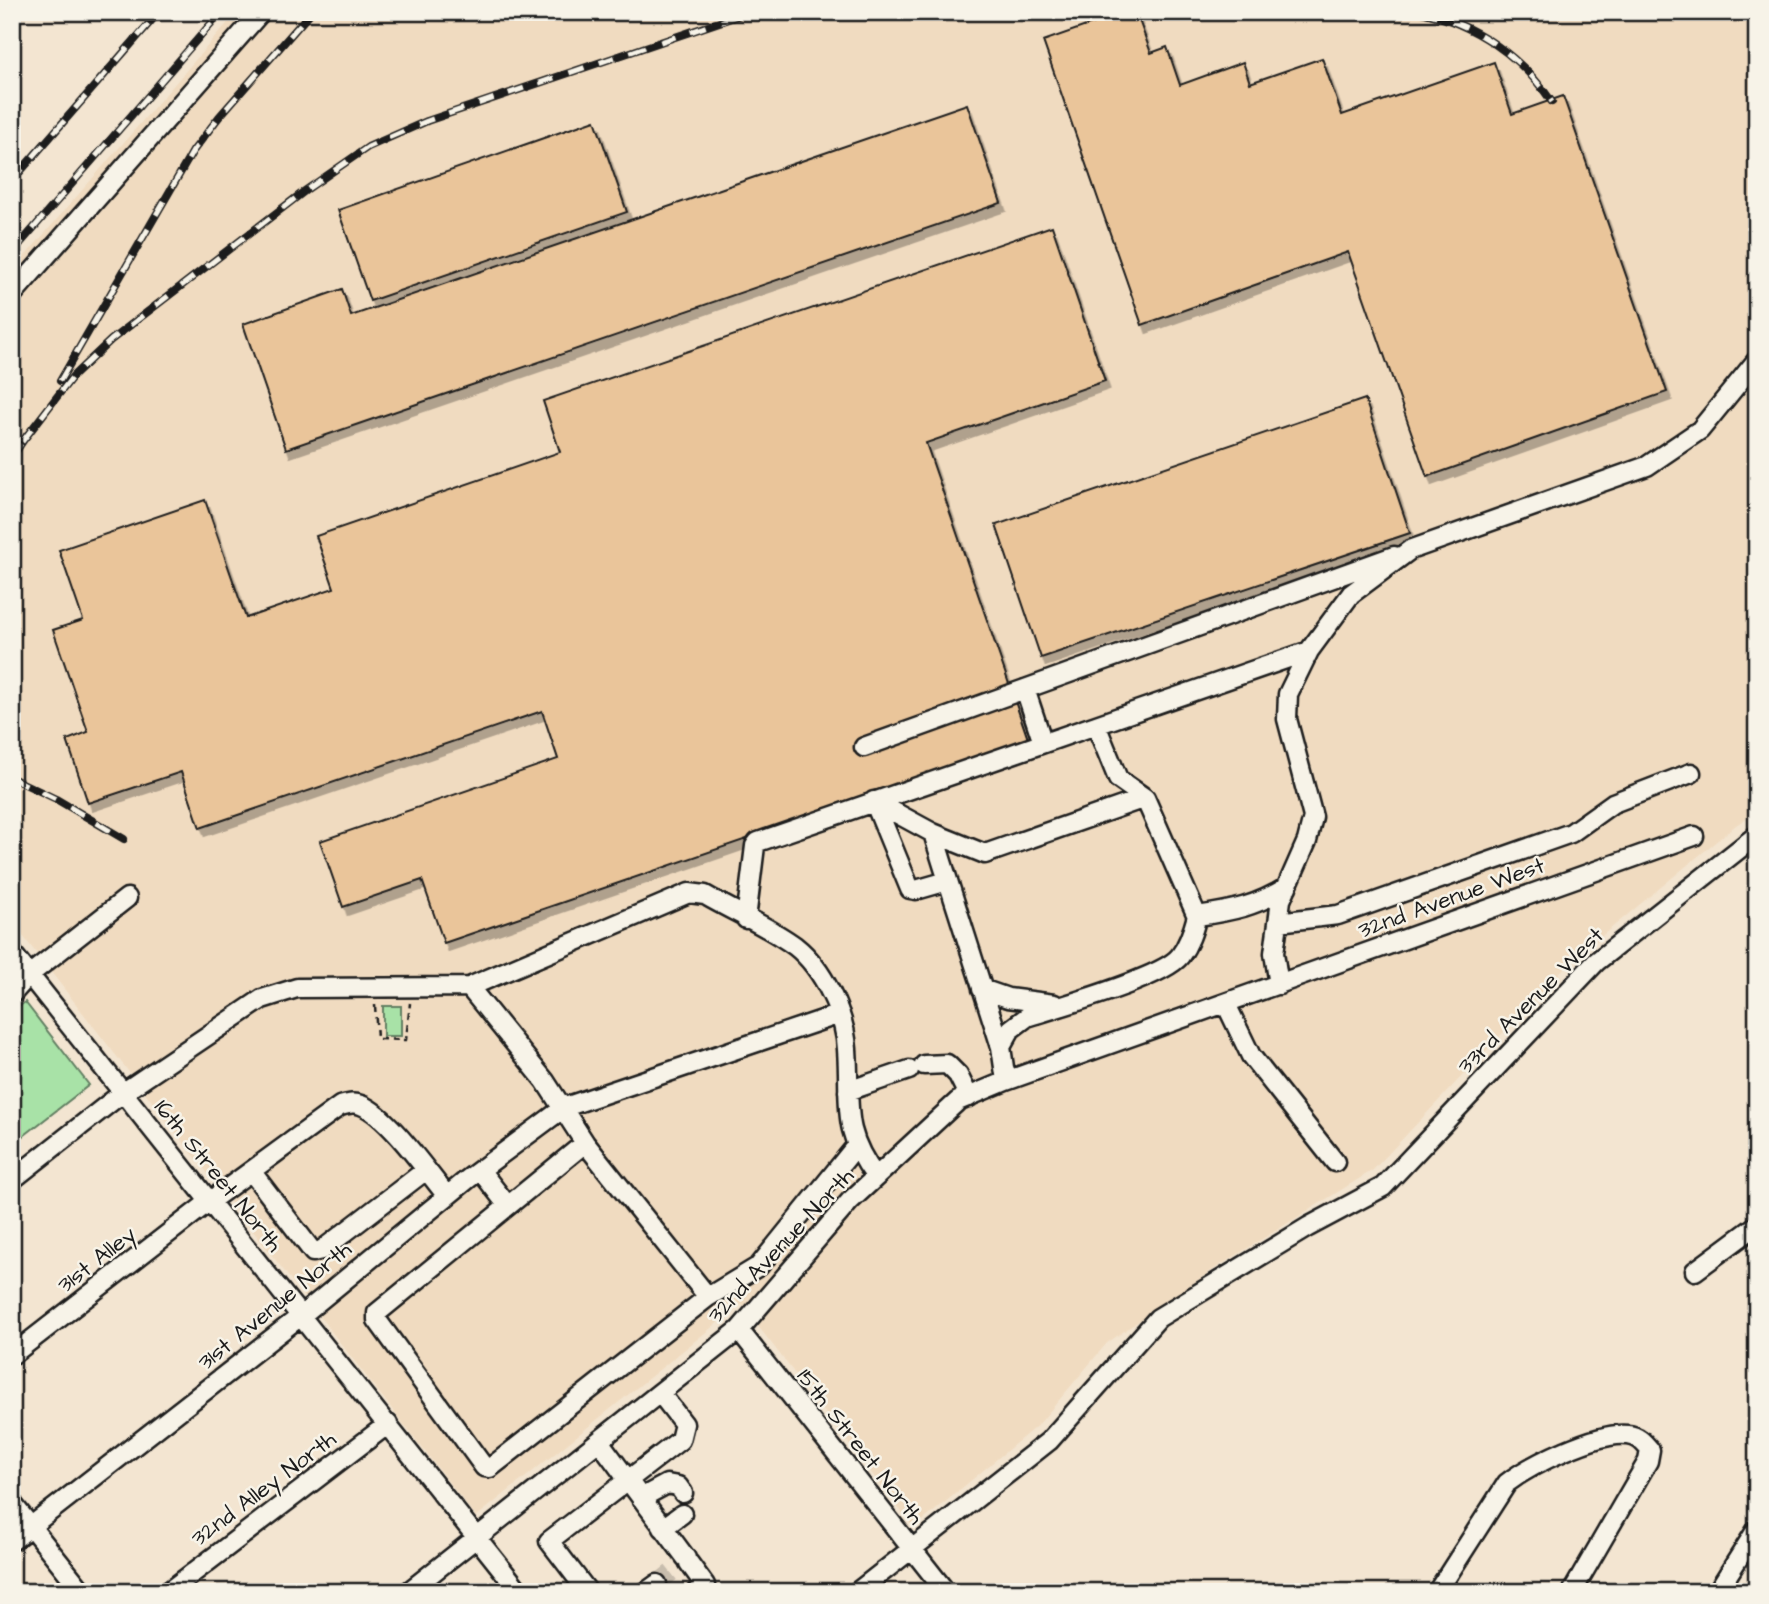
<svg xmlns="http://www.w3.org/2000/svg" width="1769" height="1604" font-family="'Architects Daughter',sans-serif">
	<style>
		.built { fill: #f0dbc0 }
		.green { fill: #a8e2a7; stroke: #627f62; stroke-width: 2 }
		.building { fill: #eac59a; stroke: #1c1c1c; stroke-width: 2; filter: url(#shadow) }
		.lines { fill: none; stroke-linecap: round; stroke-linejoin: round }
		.minor-tunnel { stroke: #c8bdad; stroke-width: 18; stroke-dasharray: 18 9; stroke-linecap: butt }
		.minor-casing { stroke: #1c1c1c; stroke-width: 23 }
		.path { stroke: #1c1c1c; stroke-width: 2.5; stroke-dasharray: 7 5; stroke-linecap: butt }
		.minor { stroke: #f7f3e8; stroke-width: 18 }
		.rail-casing { stroke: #1c1c1c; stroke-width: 8 }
		.rail { stroke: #f7f3e8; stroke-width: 5; stroke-dasharray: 16; stroke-linecap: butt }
		.labels { text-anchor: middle; stroke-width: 5; stroke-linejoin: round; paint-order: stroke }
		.street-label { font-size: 23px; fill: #1c1c1c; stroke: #f7f3e8 }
	</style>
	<defs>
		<filter id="shadow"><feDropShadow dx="4.5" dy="8" stdDeviation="0" flood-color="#0004"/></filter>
	</defs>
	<rect width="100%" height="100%" fill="#f3e5d1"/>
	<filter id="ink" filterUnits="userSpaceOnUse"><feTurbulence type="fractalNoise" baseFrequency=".0143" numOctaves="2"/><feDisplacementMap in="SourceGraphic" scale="14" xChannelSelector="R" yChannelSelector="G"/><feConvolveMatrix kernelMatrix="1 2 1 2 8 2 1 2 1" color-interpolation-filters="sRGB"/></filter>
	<g filter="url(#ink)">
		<path class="built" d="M237,12H1757V811L1736,825L1569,963L1373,1170L1211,1271L1107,1343L1039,1424L914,1528L741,1304L476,1517L12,922V271Z"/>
		<path class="green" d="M25,1002L89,1085L12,1145V1012Z
			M383,1006H401V1036H383Z"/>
		<path class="building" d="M1126,12H1136L1151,53L1167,47L1180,85L1243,62L1250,83L1322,58L1342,115L1494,62L1512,114L1563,96L1667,392L1427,477L1348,252L1142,325L1043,41Z
			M967,104L1001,203L286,449L243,324L342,289L351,316Z
			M595,120L627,212L370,301L338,210Z
			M1052,226L1105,381L926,443L1029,742L444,943L422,880L343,907L320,841L558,759L542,711L200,828L181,772L88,803L67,740L88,732L53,630L83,620L59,550L205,500L246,618L334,588L316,536L560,452L543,401Z
			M1365,399L1410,533L1041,658L996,525Z"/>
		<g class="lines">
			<path class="minor-tunnel" d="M657,1584L687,1560"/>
			<defs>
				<path id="minor" d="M12,295L261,12
					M1025,689L1043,743
					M1096,725L1309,651
					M864,747L1394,556
					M874,801L910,889L916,890L944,882L949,884L1001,1047L1006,1081
					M874,801L933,833L985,854L1145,798
					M933,833L949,884
					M1197,916C1232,911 1257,906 1287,887
					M746,919L755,846L758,842L1096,725L1118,779L1145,798L1197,916C1193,931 1189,944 1180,956C1163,978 1058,1007 1027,1017L1011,1029L1001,1047
					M1278,922L1338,915L1571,833L1613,803L1691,773
					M12,953L520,1592
					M1279,985L1274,953L1281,900L1307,841L1313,817L1287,719L1288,694L1309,651L1351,594L1410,550L1647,466L1700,430L1757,360
					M469,987L689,893L705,895C734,912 768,926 795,946C823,968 845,1014 847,1049C851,1104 840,1129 876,1177
					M982,989L1008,998L1054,1004
					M12,994L29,975L127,898
					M1226,1004L1251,1056L1335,1162
					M924,1065L947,1064L958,1075L969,1097
					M848,1091L909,1070
					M585,1143L377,1313V1320L484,1467L490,1468L708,1297
					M480,1170L508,1206
					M251,1171L313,1252L322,1250L426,1170
					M12,1180L121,1094L262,999L297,988L469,987L545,1081L585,1143L708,1297L759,1266L856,1146
					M1695,1271L1757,1225
					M739,1330L946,1592
					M12,1355L210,1201L340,1106C348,1104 353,1102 361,1105C388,1115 428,1173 447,1196
					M599,1441L686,1558
					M641,1498L667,1484L678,1486L683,1493
					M12,1503L83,1592
					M663,1528L682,1514
					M12,1541L302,1315L468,1179L565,1107L840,1014
					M689,1563L705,1585L696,1592
					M168,1592L388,1424
					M408,1592L739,1330L850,1201L958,1101L1006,1081L1694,836
					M588,1592L549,1541L680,1440L684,1424L660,1393
					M646,1592L657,1584
					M857,1592L1049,1441L1158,1318L1308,1227L1383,1187L1596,962L1757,835
					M1437,1592L1507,1483C1530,1465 1598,1431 1628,1435C1639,1436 1644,1443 1650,1450L1648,1461L1572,1592
					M1717,1592L1757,1529"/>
			</defs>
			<use href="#minor" class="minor-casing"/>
			<path class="path" d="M375,1005L377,1039L406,1040L410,1003"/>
			<use href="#minor" class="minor"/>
			<defs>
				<path id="rail" d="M1421,12C1475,24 1521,56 1552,102
					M12,181L159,12
					M12,253L221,12
					M60,381L193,151L219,117L311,12
					M22,442L73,376L111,340L306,190L368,147L427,121L749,12
					M12,457L27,435
					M12,778L56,799L124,839"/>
			</defs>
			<use href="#rail" class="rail-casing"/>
			<use href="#rail" class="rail"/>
		</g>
	</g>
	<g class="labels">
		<g class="street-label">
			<text transform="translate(1451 897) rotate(-20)" y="8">32nd Avenue West</text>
			<text transform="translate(1530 1000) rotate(-45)" y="8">33rd Avenue West</text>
			<text transform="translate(219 1175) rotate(51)" y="8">16th Street North</text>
			<text transform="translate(780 1245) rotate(-47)" y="8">32nd Avenue North</text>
			<text transform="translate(96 1259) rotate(-38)" y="8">31st Alley</text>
			<text transform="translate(274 1305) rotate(-39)" y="8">31st Avenue North</text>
			<text transform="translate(861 1446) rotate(52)" y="8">15th Street North</text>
			<text transform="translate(263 1488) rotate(-37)" y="8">32nd Alley North</text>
		</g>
	</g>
	<rect width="1769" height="1604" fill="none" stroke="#f7f3e8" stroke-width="42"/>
	<rect x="21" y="21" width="1727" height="1562" fill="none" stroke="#1c1c1c" stroke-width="2.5" filter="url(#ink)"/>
</svg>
